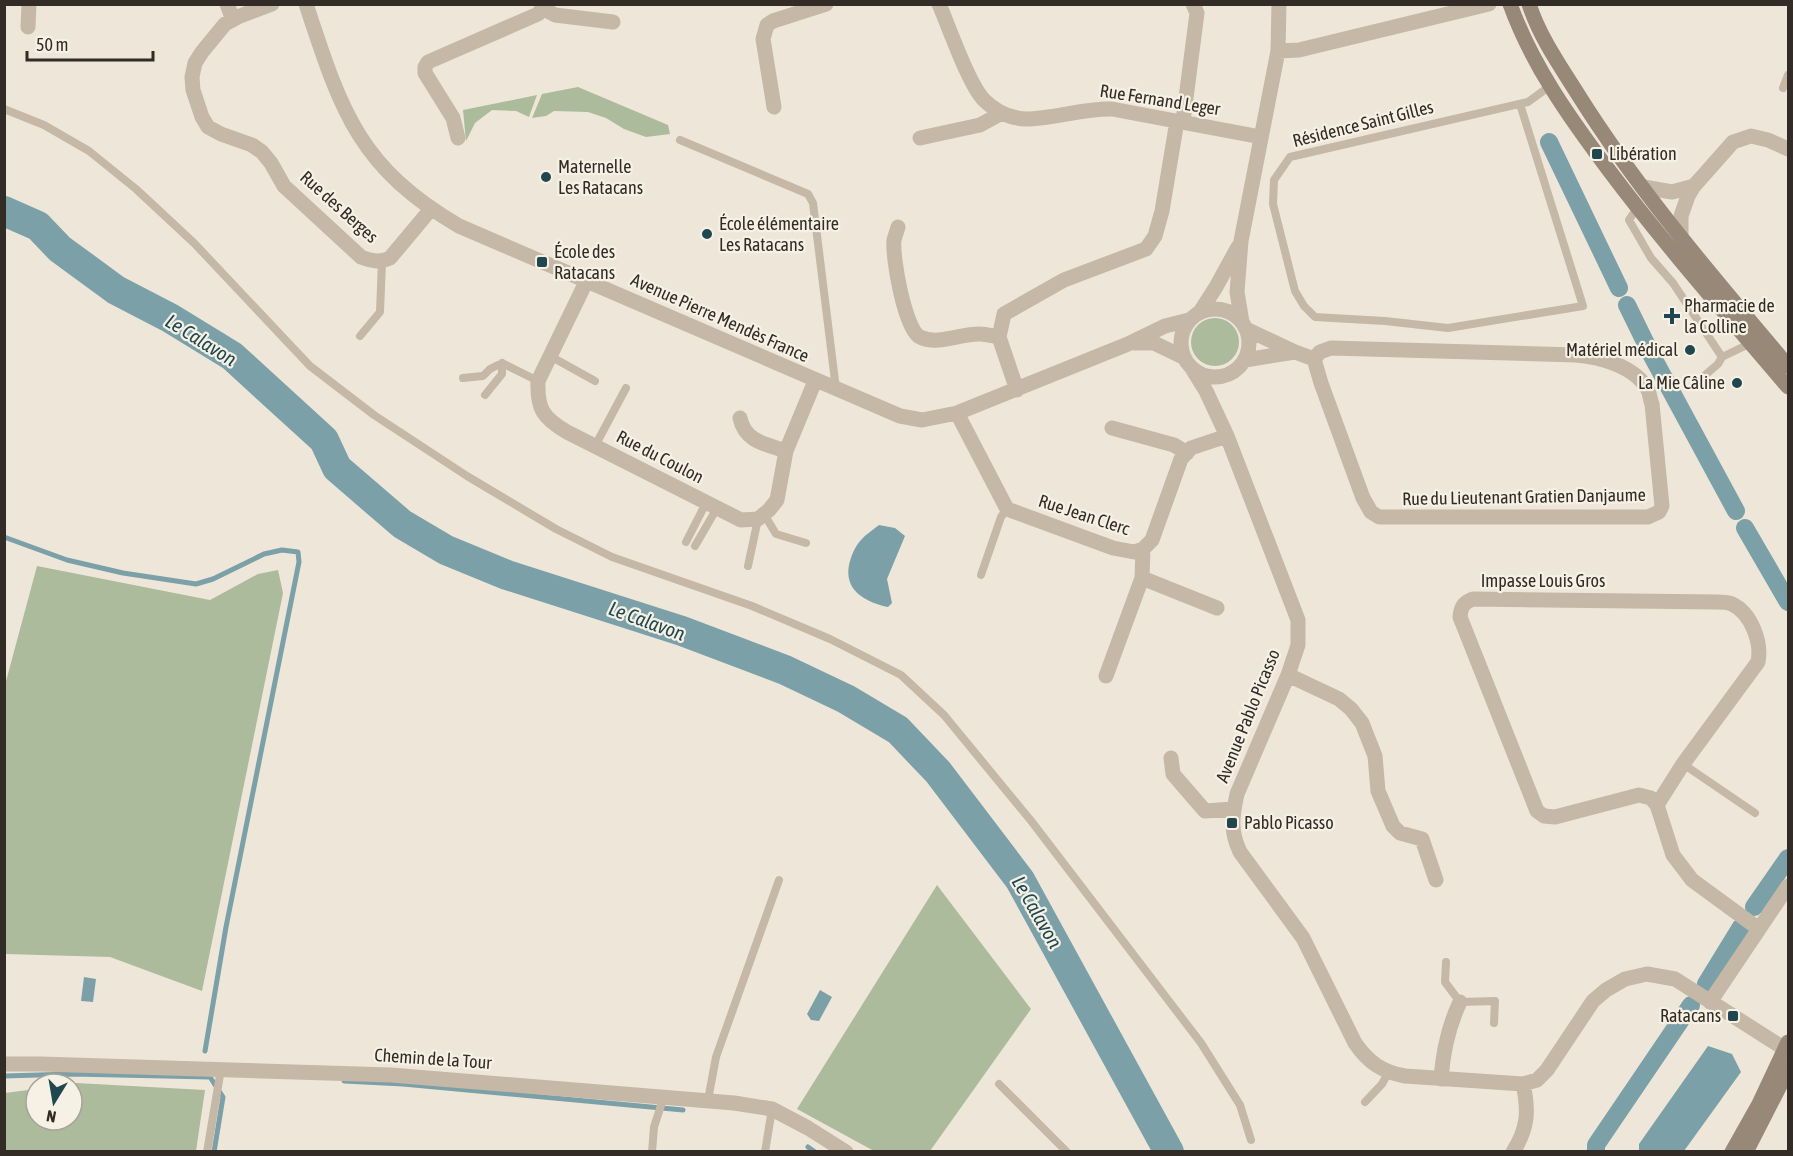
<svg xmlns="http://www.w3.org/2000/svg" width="1793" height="1156" font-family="'Asap Condensed',sans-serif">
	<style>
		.green { fill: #acbb9b }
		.water { fill: #7ba0a8 }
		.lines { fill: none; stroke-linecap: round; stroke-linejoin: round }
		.stream { stroke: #7ba0a8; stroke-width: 5 }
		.canal { stroke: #7ba0a8; stroke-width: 18 }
		.river { stroke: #7ba0a8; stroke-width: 30 }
		.service { stroke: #c5b8a6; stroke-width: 8 }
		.minor { stroke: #c5b8a6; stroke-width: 15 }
		.tertiary { stroke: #c5b8a6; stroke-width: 15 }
		.secondary { stroke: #988878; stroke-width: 15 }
		.poi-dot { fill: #20464f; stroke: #f6f1e5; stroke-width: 2 }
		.labels { text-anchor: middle; stroke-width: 4.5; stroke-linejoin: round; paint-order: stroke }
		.street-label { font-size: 18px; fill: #322b26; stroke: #f6f1e5 }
		.poi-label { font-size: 18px; fill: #322b26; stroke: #f6f1e5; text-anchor: start }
		.water-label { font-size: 20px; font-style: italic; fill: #20464f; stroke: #f6f1e5 }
	</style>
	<rect width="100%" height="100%" fill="#eee7d9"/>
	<path class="green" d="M578,87L668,125L670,134L646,137L624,129L606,118L588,112L554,111L546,116L532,118L542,94Z
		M537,95L529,117L516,111L492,110L475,123L466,141L463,110Z
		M1191 342a24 24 0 1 1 48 0a24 24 0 1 1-48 0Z
		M37,566L210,600L258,574L278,570L283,593L202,991L110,957L5,954V685Z
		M937,885L1031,1009L930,1151H874L797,1109Z
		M76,1083L205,1090L196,1151H5V1093L36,1089V1120H72V1084Z"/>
	<path class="water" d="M879,525L895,528L905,536L887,579L892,603L888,607C866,602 844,591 849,565C851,556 855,546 861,540C866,534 873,530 879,525Z
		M84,977L96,979L93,1002L81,1001Z
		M820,990L832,997L819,1021L811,1020L807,1014Z
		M1708,1046L1732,1054L1741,1072L1684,1151H1639V1144Z"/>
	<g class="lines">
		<path class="stream" d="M4,537L67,560L123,573L196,584L213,579L264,554L282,550L298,552L299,562L226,927L205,1051
			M4,1076L72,1074L210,1077L223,1097L214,1152
			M344,1081L403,1084L683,1110
			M808,1147L815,1152"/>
		<path class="canal" d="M1549,142L1619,288
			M1627,305L1651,354L1736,511
			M1745,528L1788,602
			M1754,907L1788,858
			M1706,984L1741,927
			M1596,1152V1145L1691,1005"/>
		<path class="river" d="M4,211L38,226L60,249L116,290L170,318L232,356L324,440L337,468L402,524L446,550L507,575L682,631L785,670L846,699L898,730L938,772L1020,880L1169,1152"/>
		<path class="service" d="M1783,88L1788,75
			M1520,104L1583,306L1448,328L1385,321L1315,317L1304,306L1295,291L1273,204L1274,180L1290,157L1528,102L1550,86
			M4,109L44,125L89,151L136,189L194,243L310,366L374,415L467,476L556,529L612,557L752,606L830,639L901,675L944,715L1032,822L1201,1043L1240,1105L1251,1140
			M680,140L808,194L813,203L836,389
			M1637,208L1629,220L1651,258L1673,283L1722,357L1751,343
			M360,336L380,312L382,262
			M550,356L595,381
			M1704,376L1718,364L1722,357
			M463,378L483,376L490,369L502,363
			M485,395L502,374V363L538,381
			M595,446L626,388
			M764,514L776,534L806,543
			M686,542L706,503
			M695,546L717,508
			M748,566L758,519
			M981,575L1001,517L1007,509
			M1683,764L1755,813
			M1446,962L1445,982L1460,1002L1495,1001L1494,1023
			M999,1084L1067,1152
			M708,1100L716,1057L779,880
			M1365,1102L1382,1084L1388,1073
			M207,1152L221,1069
			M652,1152L654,1127L664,1096
			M765,1152L772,1109"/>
		<path class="minor" d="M227,4L233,20
			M272,4L240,16L225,24L202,52L195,63L192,77L193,90L202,117L208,127L221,134L252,145L262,152L271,163L284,186L361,257C372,261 379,263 390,258L431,209
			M306,4C341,110 358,167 459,226L900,416L922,420L957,413L1128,344L1165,326L1189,320
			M939,4C949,27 969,85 984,100C995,111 1009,118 1025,119C1055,119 1083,108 1112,109L1261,137
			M544,9L555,15L613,22
			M28,27L29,4
			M1278,51L1299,50L1489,4
			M774,107L763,39L767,25L773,21L826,4
			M1183,121L1197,13L1193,4
			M458,138L453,118L425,73V67L428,62L538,14L546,4
			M920,138L980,125L1000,114
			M898,227C897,231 895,236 894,240C892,257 905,330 920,337C938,346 962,333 980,334C986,334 993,336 999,337
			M587,280L538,381C537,409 543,418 567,432L741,520L758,519L769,510L777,500L786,451L815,381
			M1181 343a34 34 0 1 1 68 0a34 34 0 1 1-68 0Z
			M1200,312L1216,287L1238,247
			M1242,322L1237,292L1241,241L1278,51L1279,4
			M1246,329L1295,352L1314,359
			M1134,343H1154L1183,357
			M1331,348L1576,355C1600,357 1635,366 1648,390C1650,394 1650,400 1652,404L1662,506L1659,512L1648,517H1379L1371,512L1363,498L1321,383L1314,359L1320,352Z
			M1245,360L1295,352
			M1193,370L1206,391L1227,436L1298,620V645L1288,675L1237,794C1232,817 1230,831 1240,852L1303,938L1355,1043C1368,1062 1382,1072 1405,1076L1523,1084L1537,1080L1547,1070L1593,1001L1606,990L1625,979L1647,974L1675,979L1785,1049
			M1017,390L999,337L1004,314L1064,280L1146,249L1155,236L1162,211L1177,121
			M957,413L1007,509L1113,548L1134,552L1143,549L1152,540L1181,459L1191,448L1227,436
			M740,418C745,442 766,444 786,451
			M1112,428L1174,445L1187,453
			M1142,578L1217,608
			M1288,675L1339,699L1351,709L1362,723L1375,756L1378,791L1393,826L1400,833L1422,839L1436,880
			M1106,676L1142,578L1143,549
			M1171,758L1173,774L1205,811L1233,809
			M1657,805L1651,798L1639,795L1555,817L1544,816L1537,811L1460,617C1461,607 1463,603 1473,599L1717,602C1722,602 1728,602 1732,604C1751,613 1762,642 1758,662L1683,764L1657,805L1673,855L1692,880L1759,929
			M1710,1002L1788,886
			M4,1064H41L391,1075L734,1103L772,1109L808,1128L846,1152
			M1441,1079C1443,1052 1448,1027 1460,1002
			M1513,1152C1528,1128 1529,1111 1523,1084"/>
		<path class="tertiary" d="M1644,187L1672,192L1694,186
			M1681,239V216L1688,196L1694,186L1733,142L1751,136L1768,140L1788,149"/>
		<path class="secondary" d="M1510,4C1532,65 1569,117 1608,169C1665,245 1727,315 1788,387
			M1529,4C1540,38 1561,67 1579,96C1640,193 1715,279 1788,366
			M1732,1152L1759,1104L1788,1042
			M1746,1152L1788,1070"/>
	</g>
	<g class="poi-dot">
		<rect x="1591" y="148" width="12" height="12" rx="3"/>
		<circle cx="546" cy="177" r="6"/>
		<circle cx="707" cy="234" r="6"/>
		<rect x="536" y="256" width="12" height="12" rx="3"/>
		<path d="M1669 307h6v6h6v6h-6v6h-6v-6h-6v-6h6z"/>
		<circle cx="1690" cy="350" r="6"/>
		<circle cx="1737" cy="383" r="6"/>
		<rect x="1226" y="817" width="12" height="12" rx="3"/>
		<rect x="1727" y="1010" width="12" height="12" rx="3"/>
	</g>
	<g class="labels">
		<g class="street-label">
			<text transform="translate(1160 100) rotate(9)" y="6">Rue Fernand Leger</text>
			<text transform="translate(1363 124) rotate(-14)" y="6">Résidence Saint Gilles</text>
			<text transform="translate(339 207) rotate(42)" y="6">Rue des Berges</text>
			<text transform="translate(720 318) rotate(24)" y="6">Avenue Pierre Mendès France</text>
			<text transform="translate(660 457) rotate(27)" y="6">Rue du Coulon</text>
			<text transform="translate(1524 497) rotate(-1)" y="6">Rue du Lieutenant Gratien Danjaume</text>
			<text transform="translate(1084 515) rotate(18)" y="6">Rue Jean Clerc</text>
			<text x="1543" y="587">Impasse Louis Gros</text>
			<text transform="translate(1248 716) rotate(-68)" y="6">Avenue Pablo Picasso</text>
			<text transform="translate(433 1059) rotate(4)" y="6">Chemin de la Tour</text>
		</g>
		<g class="poi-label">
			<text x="1609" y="160">Libération</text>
			<text x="558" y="173">Maternelle<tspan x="558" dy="21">Les Ratacans</tspan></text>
			<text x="719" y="230">École élémentaire<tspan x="719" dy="21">Les Ratacans</tspan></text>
			<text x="554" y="258">École des<tspan x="554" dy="21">Ratacans</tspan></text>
			<text x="1684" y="312">Pharmacie de<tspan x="1684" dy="21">la Colline</tspan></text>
			<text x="1678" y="356" text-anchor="end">Matériel médical</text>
			<text x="1725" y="389" text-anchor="end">La Mie Câline</text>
			<text x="1244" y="829">Pablo Picasso</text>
			<text x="1721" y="1022" text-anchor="end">Ratacans</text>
		</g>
		<g class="water-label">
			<text transform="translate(201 340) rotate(32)" y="7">Le Calavon</text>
			<text transform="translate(647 621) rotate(20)" y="7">Le Calavon</text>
			<text transform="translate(1037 912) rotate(60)" y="7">Le Calavon</text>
		</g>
	</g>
	<rect width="1793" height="1156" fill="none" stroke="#322b26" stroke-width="12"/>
	<g transform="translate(54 1102) rotate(191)"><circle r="28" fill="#f6f1e5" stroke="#a8a299" stroke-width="1.5"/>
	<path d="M0-4.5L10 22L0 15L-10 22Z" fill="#20464f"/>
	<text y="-9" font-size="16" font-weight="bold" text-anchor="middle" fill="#322b26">N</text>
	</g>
	<path d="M27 51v9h126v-9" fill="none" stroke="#322b26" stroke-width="3"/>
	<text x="36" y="51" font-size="18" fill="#322b26" stroke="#f6f1e5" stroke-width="4.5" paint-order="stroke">50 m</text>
</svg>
